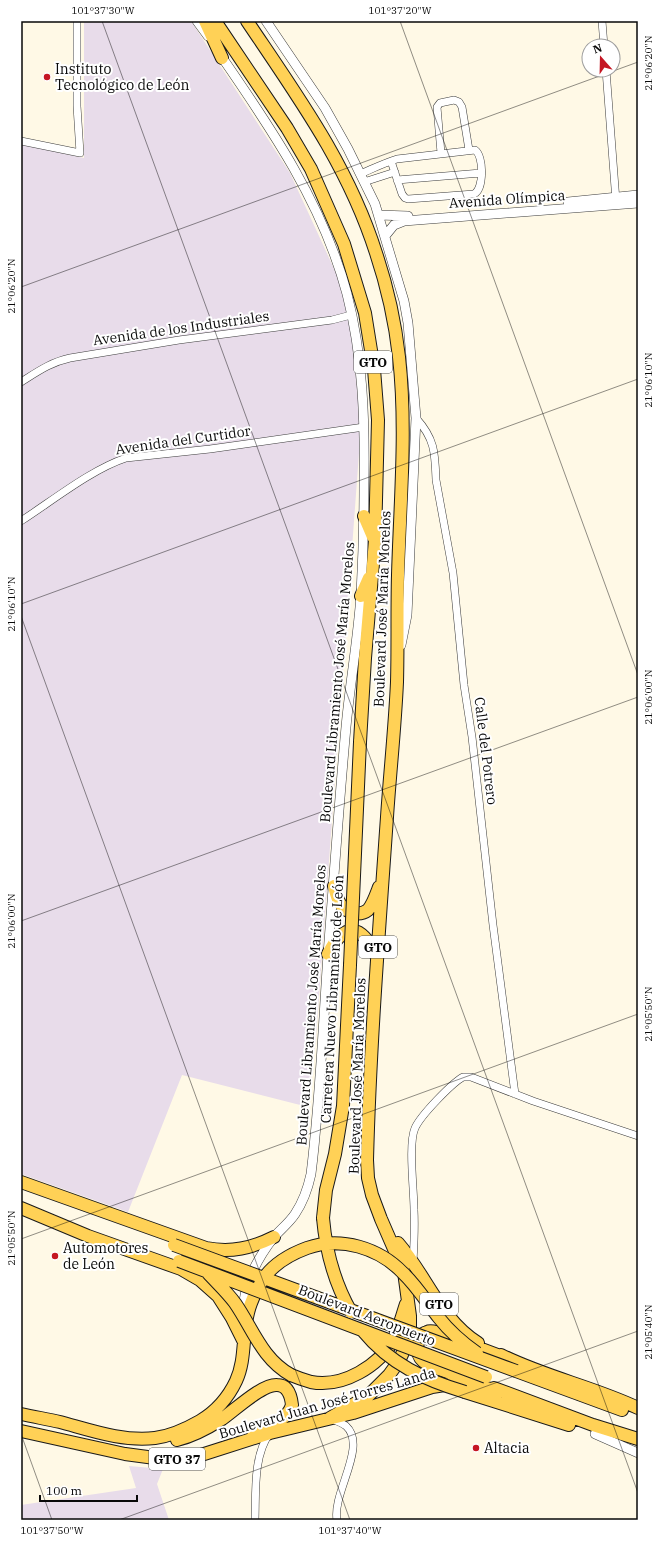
<svg xmlns="http://www.w3.org/2000/svg" width="659" height="1541" font-family="'IBM Plex Serif',serif">
	<style>
		.industrial { fill: #e8dcea }
		.lines { fill: none; stroke-linecap: round; stroke-linejoin: round }
		.minor-casing { stroke: #3c3c3c; stroke-width: 8 }
		.tertiary-casing { stroke: #3c3c3c; stroke-width: 10 }
		.primary-casing { stroke: #1a1a1a; stroke-width: 14 }
		.minor { stroke: #fff; stroke-width: 7 }
		.tertiary { stroke: #fff; stroke-width: 9 }
		.primary { stroke: #ffd156; stroke-width: 12 }
		.primary-bridge-casing { stroke: #1a1a1a; stroke-width: 14; stroke-linecap: butt }
		.primary-bridge { stroke: #ffd156; stroke-width: 12 }
		.ticks { fill: none; stroke: #090909; stroke-width: 1; stroke-opacity: 0.45 }
		.poi-dot { fill: #c51623; stroke: #fff; stroke-width: 1.5 }
		.labels { text-anchor: middle; stroke-width: 4; stroke-linejoin: round; paint-order: stroke }
		.shield { fill: #fff; stroke: #535353; stroke-width: 1 }
		.shield-label { font-size: 13px; font-weight: bold; fill: #090909 }
		.poi-label { font-size: 14px; fill: #090909; stroke: #fff; text-anchor: start }
		.street-label { font-size: 14px; fill: #090909; stroke: #fff }
		.neatline { fill: none; stroke: #090909; stroke-width: 1.5 }
		.ticks-label { font-size: 10px; text-anchor: middle; fill: #090909 }
	</style>
	<rect width="100%" height="100%" fill="#fff9e6"/>
	<path class="industrial" d="M84,21H191L290,173L348,299L361,426L316,1038L308,1107L182,1075L128,1212L21,1174V144L84,158Z
		M129,1466L163,1469L157,1484L169,1520H21V1505L136,1488Z"/>
	<g class="lines">
		<defs>
			<path id="minor" d="M602,21L604,46
				M606,70L616,201
				M21,141L80,153L77,106V21
				M441,153L437,107L440,103L454,100L459,102L462,107L469,150
				M360,174C372,169 384,163 397,159L475,150C484,156 484,189 474,194L408,199L405,198L402,194L391,161
				M397,180L481,173
				M364,182L395,172
				M21,382C37,372 51,362 70,358L179,340L332,320L351,315
				M416,418C435,439 435,453 436,480L453,573L464,685L472,737L493,925L515,1094
				M21,521C52,501 92,469 126,458L210,449L364,427
				M413,1262C414,1245 415,1227 414,1210C414,1190 408,1144 415,1128C421,1115 451,1084 463,1077H471L533,1101L638,1136
				M332,1419C336,1421 342,1423 346,1426C368,1446 332,1493 337,1520
				M255,1520C256,1493 253,1455 270,1433"/>
			<path id="tertiary" d="M197,21L208,36
				M266,21L325,108L348,149L375,204L404,301L408,323L416,418L407,615L401,645
				M219,53C271,128 323,204 347,294C363,356 365,421 364,484C364,521 363,558 361,595C358,639 350,683 346,727C339,803 334,878 328,954C323,1027 320,1101 311,1174C308,1188 303,1202 295,1214C289,1223 281,1229 274,1237C256,1260 242,1286 243,1317
				M568,202L638,195
				M379,215L408,216
				M385,236L394,225L404,221L638,203
				M595,1434L638,1453"/>
			<path id="primary" d="M205,21L222,58
				M215,21L287,128L311,169L344,244L365,313L374,369L378,420L375,540L365,658L360,742
				M247,21C298,97 348,165 376,253C387,286 395,321 399,357C407,428 400,503 398,575C397,611 398,646 397,682C395,727 390,772 387,817C379,932 370,1046 367,1160L368,1178L372,1195L381,1219L404,1272L410,1316V1327L404,1350L399,1361L389,1375L368,1396L330,1418
				M364,516L373,537
				M361,596L369,578
				M334,886C337,898 339,909 353,913C358,914 363,914 368,910C373,904 376,895 379,887
				M328,954C345,920 362,925 377,957
				M21,1182L206,1248C231,1253 252,1248 274,1237
				M21,1208L88,1236L181,1269L200,1280L218,1296L232,1318L244,1342
				M323,1218L326,1190L335,1154L343,1106L350,965
				M398,1243C426,1275 440,1319 478,1343
				M501,1355C545,1377 594,1387 638,1408
				M516,1371L622,1410
				M291,1375C298,1378 304,1380 311,1382C343,1388 379,1366 394,1339C399,1328 402,1316 406,1304
				M471,1379C459,1375 432,1369 423,1361C415,1354 415,1335 427,1332C431,1330 435,1332 439,1333L508,1359
				M494,1388L593,1425L638,1439
				M465,1392L569,1425
				M21,1414C34,1417 47,1419 60,1422C90,1430 123,1442 155,1438C171,1436 186,1429 200,1421C215,1412 228,1398 236,1381C246,1360 242,1335 248,1313C250,1303 255,1294 259,1285
				M21,1431L125,1454L155,1458L180,1459L201,1455L270,1433L353,1413L432,1387L457,1383H465L500,1391
				M177,1440C193,1436 208,1428 222,1419C235,1410 262,1384 277,1385C288,1385 291,1396 292,1405C287,1422 268,1425 253,1431"/>
		</defs>
		<use href="#minor" class="minor-casing"/>
		<use href="#tertiary" class="tertiary-casing"/>
		<use href="#primary" class="primary-casing"/>
		<use href="#minor" class="minor"/>
		<use href="#tertiary" class="tertiary"/>
		<use href="#primary" class="primary"/>
		<defs>
			<path id="primary-bridge" d="M350,965L360,742
				M323,1218C326,1253 334,1282 351,1312
				M174,1245L516,1371
				M179,1261L486,1377
				M208,1273C217,1283 227,1292 235,1303C253,1329 262,1359 291,1375
				M260,1284C270,1266 288,1255 307,1248C341,1236 379,1248 403,1273C417,1286 427,1303 439,1318C450,1332 463,1343 477,1353
				M363,1331C390,1364 425,1380 465,1392"/>
		</defs>
		<use href="#primary-bridge" class="primary-bridge-casing"/>
		<use href="#primary-bridge" class="primary-bridge"/>
	</g>
	<path class="ticks" d="M102,21L638,1493M400,21L638,675M21,287L638,62M21,604L638,379M21,616L350,1520M21,921L638,697M21,1239L638,1014M21,1434L52,1520M119,1520L638,1331"/>
	<g class="poi-dot">
		<circle cx="47" cy="77" r="4"/>
		<circle cx="55" cy="1256" r="4"/>
		<circle cx="476" cy="1448" r="4"/>
	</g>
	<g class="labels">
		<g class="shield">
			<rect x="354" y="351" width="38" height="22" rx="3"/>
			<rect x="359" y="936" width="38" height="22" rx="3"/>
			<rect x="420" y="1293" width="38" height="22" rx="3"/>
			<rect x="149" y="1448" width="56" height="22" rx="3"/>
		</g>
		<g class="shield-label">
			<text x="373" y="367">GTO</text>
			<text x="378" y="952">GTO</text>
			<text x="439" y="1309">GTO</text>
			<text x="177" y="1464">GTO 37</text>
		</g>
		<g class="poi-label">
			<text x="55" y="74">Instituto<tspan x="55" dy="16">Tecnológico de León</tspan></text>
			<text x="63" y="1253">Automotores<tspan x="63" dy="16">de León</tspan></text>
			<text x="484" y="1453">Altacia</text>
		</g>
		<g class="street-label">
			<text transform="translate(507 199) rotate(-4)" y="5">Avenida Olímpica</text>
			<text transform="translate(181 328) rotate(-8)" y="5">Avenida de los Industriales</text>
			<text transform="translate(183 440) rotate(-8)" y="5">Avenida del Curtidor</text>
			<text transform="translate(382 609) rotate(-88)" y="5">Boulevard José María Morelos</text>
			<text transform="translate(337 682) rotate(-85)" y="5">Boulevard Libramiento José María Morelos</text>
			<text transform="translate(486 751) rotate(83)" y="5">Calle del Potrero</text>
			<text transform="translate(332 999) rotate(-87)" y="5">Carretera Nuevo Libramiento de León</text>
			<text transform="translate(311 1005) rotate(-86)" y="5">Boulevard Libramiento José María Morelos</text>
			<text transform="translate(357 1076) rotate(-88)" y="5">Boulevard José María Morelos</text>
			<text transform="translate(367 1315) rotate(21)" y="5">Boulevard Aeropuerto</text>
			<text transform="translate(327 1403) rotate(-16)" y="5">Boulevard Juan José Torres Landa</text>
		</g>
	</g>
	<rect width="659" height="1541" fill="none" stroke="#ffffff" stroke-width="44"/>
	<g transform="translate(601 58) rotate(340)"><circle r="19" fill="#ffffff" stroke="#9d9d9d"/>
	<path d="M0-3L7 15L0 10L-7 15Z" fill="#c51623"/>
	<text y="-6" font-size="11" font-weight="bold" text-anchor="middle" fill="#090909">N</text>
	</g>
	<path d="M40 1495v6h97v-6" fill="none" stroke="#090909" stroke-width="2"/>
	<text x="46" y="1495" font-size="12" fill="#090909" stroke="#ffffff" stroke-width="3" paint-order="stroke">100 m</text>
	<rect x="22" y="22" width="615" height="1497" class="neatline"/>
	<g class="ticks-label">
		<text x="103" y="14">101°37'30"W</text>
		<text x="400" y="14">101°37'20"W</text>
		<text transform="translate(648 63) rotate(-90)" y="4">21°06'20"N</text>
		<text transform="translate(11 286) rotate(-90)" y="4">21°06'20"N</text>
		<text transform="translate(648 380) rotate(-90)" y="4">21°06'10"N</text>
		<text transform="translate(11 604) rotate(-90)" y="4">21°06'10"N</text>
		<text transform="translate(648 697) rotate(-90)" y="4">21°06'00"N</text>
		<text transform="translate(11 921) rotate(-90)" y="4">21°06'00"N</text>
		<text transform="translate(648 1014) rotate(-90)" y="4">21°05'50"N</text>
		<text transform="translate(11 1238) rotate(-90)" y="4">21°05'50"N</text>
		<text transform="translate(648 1332) rotate(-90)" y="4">21°05'40"N</text>
		<text x="52" y="1534">101°37'50"W</text>
		<text x="350" y="1534">101°37'40"W</text>
	</g>
</svg>
